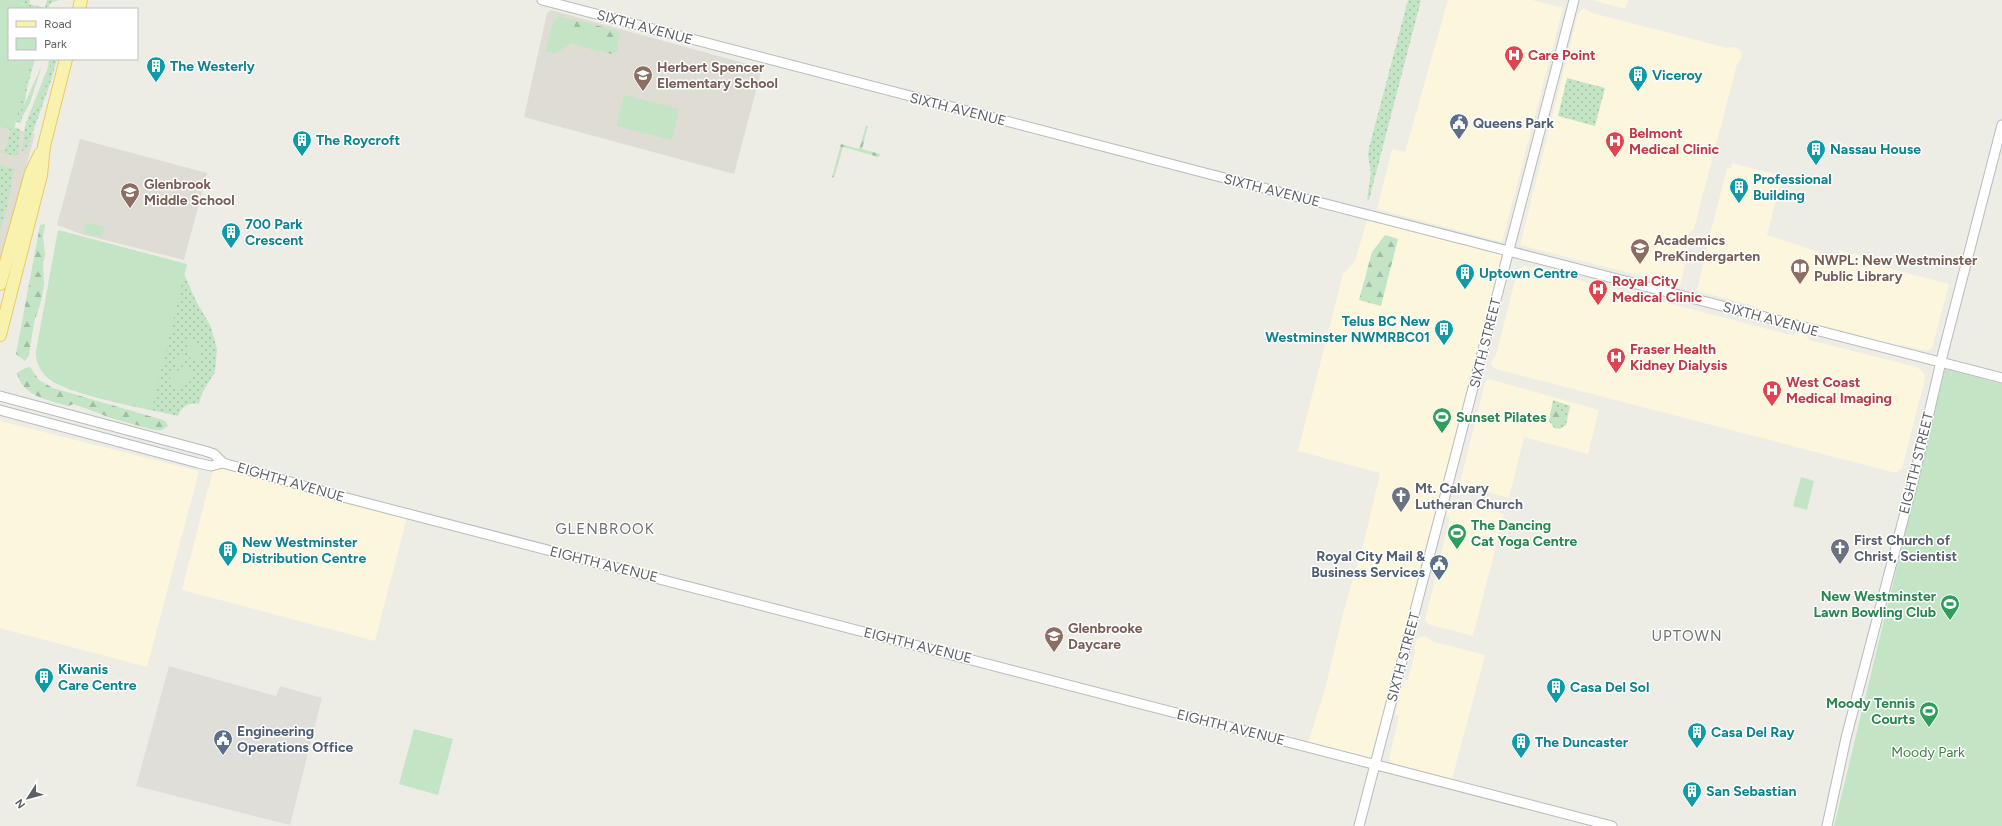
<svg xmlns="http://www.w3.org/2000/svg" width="2002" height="826" font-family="Figtree,sans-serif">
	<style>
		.commercial { fill: #fcf6dd }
		.industrial { fill: #e0ded9 }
		.education { fill: #dedcd3 }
		.grass { fill: url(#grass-dots) }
		.forest { fill: url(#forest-firs) }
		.green { fill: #c3e4c5 }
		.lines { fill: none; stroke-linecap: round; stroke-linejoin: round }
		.minor-casing { stroke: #b7babe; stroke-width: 11 }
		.major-casing { stroke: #e8ca65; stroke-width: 14 }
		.minor { stroke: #fff; stroke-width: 9 }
		.major { stroke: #f9f2af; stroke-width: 12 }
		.labels { text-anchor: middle; stroke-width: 3; stroke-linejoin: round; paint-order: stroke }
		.street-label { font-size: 14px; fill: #5d6064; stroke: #fff }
		.health-label { font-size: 14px; font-weight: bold; fill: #be3a42; stroke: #fff; text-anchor: start }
		.culture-label { font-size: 14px; font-weight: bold; fill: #0d838f; stroke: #fff; text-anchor: start }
		.education-label { font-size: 14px; font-weight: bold; fill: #785e54; stroke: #fff; text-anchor: start }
		.service-label { font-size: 14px; font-weight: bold; fill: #4e5e75; stroke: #fff; text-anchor: start }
		.leisure-label { font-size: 14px; font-weight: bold; fill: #27864d; stroke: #fff; text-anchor: start }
		.worship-label { font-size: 14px; font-weight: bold; fill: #5b616d; stroke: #fff; text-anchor: start }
		.park-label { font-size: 14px; fill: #3c8443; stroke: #fff }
		.neighbourhood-label { font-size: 15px; letter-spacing: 1px; fill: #6e7276; stroke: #fff }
	</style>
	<defs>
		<pattern id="grass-dots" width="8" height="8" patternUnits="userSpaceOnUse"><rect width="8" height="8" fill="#c3e4c5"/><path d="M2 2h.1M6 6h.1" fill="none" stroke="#a2bca4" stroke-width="1.8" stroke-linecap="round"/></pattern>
		<pattern id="forest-firs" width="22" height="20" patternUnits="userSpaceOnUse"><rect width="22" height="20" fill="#c3e4c5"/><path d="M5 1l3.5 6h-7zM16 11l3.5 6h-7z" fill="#a2bca4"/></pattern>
	</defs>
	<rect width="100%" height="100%" fill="#eeede5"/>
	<path class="commercial" d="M1448,0H1532L1563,8L1502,242L1377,209L1392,149L1405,152Z
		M1592,0H1628L1625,9Z
		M1584,8L1592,13L1727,48L1733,47L1739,49L1742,53L1741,59L1737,64L1694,229L1690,232L1687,239L1690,243L1680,286L1520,245L1578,14Z
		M1732,163L1782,176L1767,235L1819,252V259L1825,266L1831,267L1837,263L1840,257L1839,250L1877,260L1876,265L1949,284L1932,348L1927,351L1902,345L1897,346L1813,323L1809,324L1757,311L1754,306L1697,291L1708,245L1711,244L1712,237L1710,234L1727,169L1731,168Z
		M1369,214L1508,251L1375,765L1307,746L1324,693L1343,614L1366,534L1380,473L1298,451L1343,274L1355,261Z
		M1525,266L1791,335L1801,333L1806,335L1809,340L1917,367L1924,373L1925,379L1902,468L1897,472H1892L1496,369L1492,366L1491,362L1496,355L1518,269Z
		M1489,379L1599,410L1588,454L1524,437L1509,498L1471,487L1466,489L1464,488L1460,483L1485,383Z
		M0,421L199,471L147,667L0,628Z
		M214,466L407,517L375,641L182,590Z
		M1458,500L1504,514L1473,636L1430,625L1425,620L1450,517L1447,516L1446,511L1447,506H1454L1456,501Z
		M1424,636L1434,642L1485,655L1452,779L1394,764L1389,759L1399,715H1395L1404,680H1408L1415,653L1414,644L1417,639Z"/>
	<path class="industrial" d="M169,666L276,696L280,686L322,698L290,825L136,786Z"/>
	<path class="education" d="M551,10L762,68L734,174L524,117L547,13Z
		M0,125L35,134L0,264Z
		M80,139L207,173L184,260L81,234L57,225Z"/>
	<path class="grass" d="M17,0H30L29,4L45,8L47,0H59L51,3L47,9L29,8Z
		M1408,0H1421L1369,200L1367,199L1371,173L1368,155L1369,148Z
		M29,59H35L27,88L21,123L13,121Z
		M51,59H57L52,78L28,146L22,152L25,126L29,115L34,111L43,92Z
		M1567,78L1605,88L1595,126L1558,116Z
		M0,123L20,129L18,154L15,156L0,152V150L5,151L11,130L0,127Z
		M0,164L6,167L14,168L8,202L0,231Z
		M187,264L184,274L196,301L211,327L217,349L215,372L202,393L199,404C189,402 181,407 178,416C149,409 67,395 48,378C40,371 36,362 36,351Z
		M1553,400L1570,406L1566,425L1560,429L1554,428L1549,421Z"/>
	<path class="forest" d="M558,16L616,30L620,34L617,42L618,50L612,54L603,52L602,44L554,41L551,29Z
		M866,126H868L862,149L880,154L879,157L843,147L834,178L832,177L841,144L859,149Z
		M45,224L43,237L45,255L43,264L44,285L41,302L34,322L29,356L25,361L16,354L40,225Z
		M1385,235L1398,239L1381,306L1359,300L1372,252Z
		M30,367L39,380L53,388L163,420L166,422L168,426L162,430H154L111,418L74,404L68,406C48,400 22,396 17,373L25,368Z
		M1555,406H1557L1564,419L1563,423L1557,427L1553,426C1549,420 1550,410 1555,406Z"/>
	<path class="green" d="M0,0H21V4L40,9H9V59H32L14,129L0,125Z
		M554,21L605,35L601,52L571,43L555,54L545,51Z
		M49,59H51V63C47,80 43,105 29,115L48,67Z
		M42,65L30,103L22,117L21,116L24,105Z
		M624,95L679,109L672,140L617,126Z
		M86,223L104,227L102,237L84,233Z
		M58,230L187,264L152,410C127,404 66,393 48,378C40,371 36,362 36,351Z
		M190,340L196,341L200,350L199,359L196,362C186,359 185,348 190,340Z
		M173.5 361a5.5 5.5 0 1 1 11 0a5.5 5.5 0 1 1-11 0Z
		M186,368L192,370V379C187,385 181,391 173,388L169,383C169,374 177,370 186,368Z
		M1945,369L2002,384V826H1834Z
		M1801,477L1814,481L1807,510L1793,506Z
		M414,729L453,739L438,795L399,784Z"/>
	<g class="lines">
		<defs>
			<path id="minor" d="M542,0L1209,174L2002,378
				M0,396L205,451L214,454L223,463L343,497L1612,826
				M0,410L198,463L211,466L223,463
				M1359,826L1574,0
				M1827,826L1846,738L1913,482L1943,353L2002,125"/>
			<path id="major" d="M79,9L81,0
				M0,284L31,173L40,154
				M0,335L41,175L44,146L66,59"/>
		</defs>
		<use href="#minor" class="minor-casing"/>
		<use href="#major" class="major-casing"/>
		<use href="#minor" class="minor"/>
		<use href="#major" class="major"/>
	</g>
	<defs>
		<symbol id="hospital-pin" viewBox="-11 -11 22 30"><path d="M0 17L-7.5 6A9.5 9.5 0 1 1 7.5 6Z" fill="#e0444e" stroke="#fff"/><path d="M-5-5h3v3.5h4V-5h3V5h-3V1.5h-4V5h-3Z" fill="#fff"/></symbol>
		<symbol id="building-pin" viewBox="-11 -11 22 30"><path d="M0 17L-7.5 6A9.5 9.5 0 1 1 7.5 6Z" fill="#0f9aa8" stroke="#fff"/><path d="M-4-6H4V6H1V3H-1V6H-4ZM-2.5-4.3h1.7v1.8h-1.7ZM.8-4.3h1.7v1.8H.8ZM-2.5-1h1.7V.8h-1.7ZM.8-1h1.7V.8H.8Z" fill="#fff"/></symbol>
		<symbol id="school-pin" viewBox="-11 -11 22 30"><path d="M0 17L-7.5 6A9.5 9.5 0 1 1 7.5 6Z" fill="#8d6e63" stroke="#fff"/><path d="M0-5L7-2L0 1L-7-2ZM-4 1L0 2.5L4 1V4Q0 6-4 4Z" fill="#fff"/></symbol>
		<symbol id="civic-pin" viewBox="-11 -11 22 30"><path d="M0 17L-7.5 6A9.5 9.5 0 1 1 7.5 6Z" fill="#5c6f8a" stroke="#fff"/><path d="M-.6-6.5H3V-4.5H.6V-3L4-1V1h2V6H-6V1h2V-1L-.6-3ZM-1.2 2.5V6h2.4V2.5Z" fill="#fff"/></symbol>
		<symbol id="library-pin" viewBox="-11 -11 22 30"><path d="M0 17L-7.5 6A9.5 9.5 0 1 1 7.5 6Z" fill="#8d6e63" stroke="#fff"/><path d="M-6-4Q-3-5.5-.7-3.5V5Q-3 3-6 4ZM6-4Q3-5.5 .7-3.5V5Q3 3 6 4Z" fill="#fff"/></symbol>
		<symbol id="stadium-pin" viewBox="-11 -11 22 30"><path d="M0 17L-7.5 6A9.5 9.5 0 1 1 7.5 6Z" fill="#2e9e5b" stroke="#fff"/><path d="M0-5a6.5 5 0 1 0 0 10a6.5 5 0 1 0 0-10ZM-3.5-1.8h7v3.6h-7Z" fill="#fff"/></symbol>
		<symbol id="church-pin" viewBox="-11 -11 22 30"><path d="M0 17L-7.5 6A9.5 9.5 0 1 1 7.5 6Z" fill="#6b7280" stroke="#fff"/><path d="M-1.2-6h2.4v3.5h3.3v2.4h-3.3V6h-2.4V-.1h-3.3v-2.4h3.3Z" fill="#fff"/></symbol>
	</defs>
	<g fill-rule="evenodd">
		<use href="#hospital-pin" x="1503" y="44" width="22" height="30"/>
		<use href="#building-pin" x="145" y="55" width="22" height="30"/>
		<use href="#school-pin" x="632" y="64" width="22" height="30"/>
		<use href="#building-pin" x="1627" y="64" width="22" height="30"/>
		<use href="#civic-pin" x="1448" y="112" width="22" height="30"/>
		<use href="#building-pin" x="291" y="129" width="22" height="30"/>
		<use href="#hospital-pin" x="1604" y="130" width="22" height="30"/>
		<use href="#building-pin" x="1805" y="138" width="22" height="30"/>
		<use href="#building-pin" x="1728" y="176" width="22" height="30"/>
		<use href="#school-pin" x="119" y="181" width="22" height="30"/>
		<use href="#building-pin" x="220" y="221" width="22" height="30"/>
		<use href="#school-pin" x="1629" y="237" width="22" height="30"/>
		<use href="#library-pin" x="1789" y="257" width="22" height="30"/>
		<use href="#building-pin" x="1454" y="262" width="22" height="30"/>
		<use href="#hospital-pin" x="1587" y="278" width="22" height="30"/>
		<use href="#building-pin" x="1433" y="318" width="22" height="30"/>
		<use href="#hospital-pin" x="1605" y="346" width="22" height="30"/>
		<use href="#hospital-pin" x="1761" y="379" width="22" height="30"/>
		<use href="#stadium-pin" x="1431" y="406" width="22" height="30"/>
		<use href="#church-pin" x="1390" y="485" width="22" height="30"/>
		<use href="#stadium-pin" x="1446" y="522" width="22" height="30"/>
		<use href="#church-pin" x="1829" y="537" width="22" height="30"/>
		<use href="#building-pin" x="217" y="539" width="22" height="30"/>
		<use href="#civic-pin" x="1428" y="553" width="22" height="30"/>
		<use href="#stadium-pin" x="1939" y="593" width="22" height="30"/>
		<use href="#school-pin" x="1043" y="625" width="22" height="30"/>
		<use href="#building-pin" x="33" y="666" width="22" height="30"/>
		<use href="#building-pin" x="1545" y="676" width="22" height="30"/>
		<use href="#stadium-pin" x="1918" y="700" width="22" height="30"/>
		<use href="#building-pin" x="1686" y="721" width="22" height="30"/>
		<use href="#civic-pin" x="212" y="728" width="22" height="30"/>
		<use href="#building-pin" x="1510" y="731" width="22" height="30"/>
		<use href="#building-pin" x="1681" y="780" width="22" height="30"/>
	</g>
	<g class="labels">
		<g class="street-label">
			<text transform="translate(645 27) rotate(15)" y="5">SIXTH AVENUE</text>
			<text transform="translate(958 109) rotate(14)" y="5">SIXTH AVENUE</text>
			<text transform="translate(1272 190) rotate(14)" y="5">SIXTH AVENUE</text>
			<text transform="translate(1771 319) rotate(15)" y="5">SIXTH AVENUE</text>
			<text transform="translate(1485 343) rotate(-76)" y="5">SIXTH STREET</text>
			<text transform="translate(1916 463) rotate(-76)" y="5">EIGHTH STREET</text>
			<text transform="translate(291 482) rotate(16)" y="5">EIGHTH AVENUE</text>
			<text transform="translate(604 564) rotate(14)" y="5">EIGHTH AVENUE</text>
			<text transform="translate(918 645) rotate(14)" y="5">EIGHTH AVENUE</text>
			<text transform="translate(1403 657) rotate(-75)" y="5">SIXTH STREET</text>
			<text transform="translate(1231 727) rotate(14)" y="5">EIGHTH AVENUE</text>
		</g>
		<g class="health-label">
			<text x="1528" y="60">Care Point</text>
			<text x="1629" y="138">Belmont<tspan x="1629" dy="16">Medical Clinic</tspan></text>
			<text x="1612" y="286">Royal City<tspan x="1612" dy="16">Medical Clinic</tspan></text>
			<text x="1630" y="354">Fraser Health<tspan x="1630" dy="16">Kidney Dialysis</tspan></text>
			<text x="1786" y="387">West Coast<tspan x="1786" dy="16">Medical Imaging</tspan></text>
		</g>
		<g class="culture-label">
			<text x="170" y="71">The Westerly</text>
			<text x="1652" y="80">Viceroy</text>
			<text x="316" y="145">The Roycroft</text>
			<text x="1830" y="154">Nassau House</text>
			<text x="1753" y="184">Professional<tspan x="1753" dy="16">Building</tspan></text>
			<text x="245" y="229">700 Park<tspan x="245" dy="16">Crescent</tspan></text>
			<text x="1479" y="278">Uptown Centre</text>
			<text x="1430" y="326" text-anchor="end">Telus BC New<tspan x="1430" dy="16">Westminster NWMRBC01</tspan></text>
			<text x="242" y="547">New Westminster<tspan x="242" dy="16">Distribution Centre</tspan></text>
			<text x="58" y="674">Kiwanis<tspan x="58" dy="16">Care Centre</tspan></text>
			<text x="1570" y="692">Casa Del Sol</text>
			<text x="1711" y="737">Casa Del Ray</text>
			<text x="1535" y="747">The Duncaster</text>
			<text x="1706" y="796">San Sebastian</text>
		</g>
		<g class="education-label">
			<text x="657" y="72">Herbert Spencer<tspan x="657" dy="16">Elementary School</tspan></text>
			<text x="144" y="189">Glenbrook<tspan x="144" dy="16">Middle School</tspan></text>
			<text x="1654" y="245">Academics<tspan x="1654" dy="16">PreKindergarten</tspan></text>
			<text x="1814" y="265">NWPL: New Westminster<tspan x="1814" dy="16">Public Library</tspan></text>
			<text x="1068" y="633">Glenbrooke<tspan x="1068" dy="16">Daycare</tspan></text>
		</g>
		<g class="service-label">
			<text x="1473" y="128">Queens Park</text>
			<text x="1425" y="561" text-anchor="end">Royal City Mail &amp;<tspan x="1425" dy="16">Business Services</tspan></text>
			<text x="237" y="736">Engineering<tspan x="237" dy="16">Operations Office</tspan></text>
		</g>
		<g class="leisure-label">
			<text x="1456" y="422">Sunset Pilates</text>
			<text x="1471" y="530">The Dancing<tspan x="1471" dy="16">Cat Yoga Centre</tspan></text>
			<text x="1936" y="601" text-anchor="end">New Westminster<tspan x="1936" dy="16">Lawn Bowling Club</tspan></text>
			<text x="1915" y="708" text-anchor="end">Moody Tennis<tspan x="1915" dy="16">Courts</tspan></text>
		</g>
		<g class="worship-label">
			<text x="1415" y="493">Mt. Calvary<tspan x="1415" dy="16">Lutheran Church</tspan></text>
			<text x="1854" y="545">First Church of<tspan x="1854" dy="16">Christ, Scientist</tspan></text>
		</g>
		<g class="park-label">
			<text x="1928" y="757">Moody Park</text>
		</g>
		<g class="neighbourhood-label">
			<text x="605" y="534">GLENBROOK</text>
			<text x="1687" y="641">UPTOWN</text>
		</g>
	</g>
	<rect x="8" y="8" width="130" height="52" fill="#ffffff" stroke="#bebfc1"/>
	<rect x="16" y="21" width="20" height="6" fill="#f9f2af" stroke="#bebfc1"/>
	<text x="44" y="28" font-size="12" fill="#5d6064">Road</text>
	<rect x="16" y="38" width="20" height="12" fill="#c3e4c5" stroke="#bebfc1"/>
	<text x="44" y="48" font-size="12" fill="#5d6064">Park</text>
	<g transform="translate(28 798) rotate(234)" stroke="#ffffff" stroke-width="3" paint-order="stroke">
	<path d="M0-3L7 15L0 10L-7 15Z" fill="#5d6064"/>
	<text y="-6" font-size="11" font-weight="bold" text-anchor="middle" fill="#5d6064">N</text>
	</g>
</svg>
